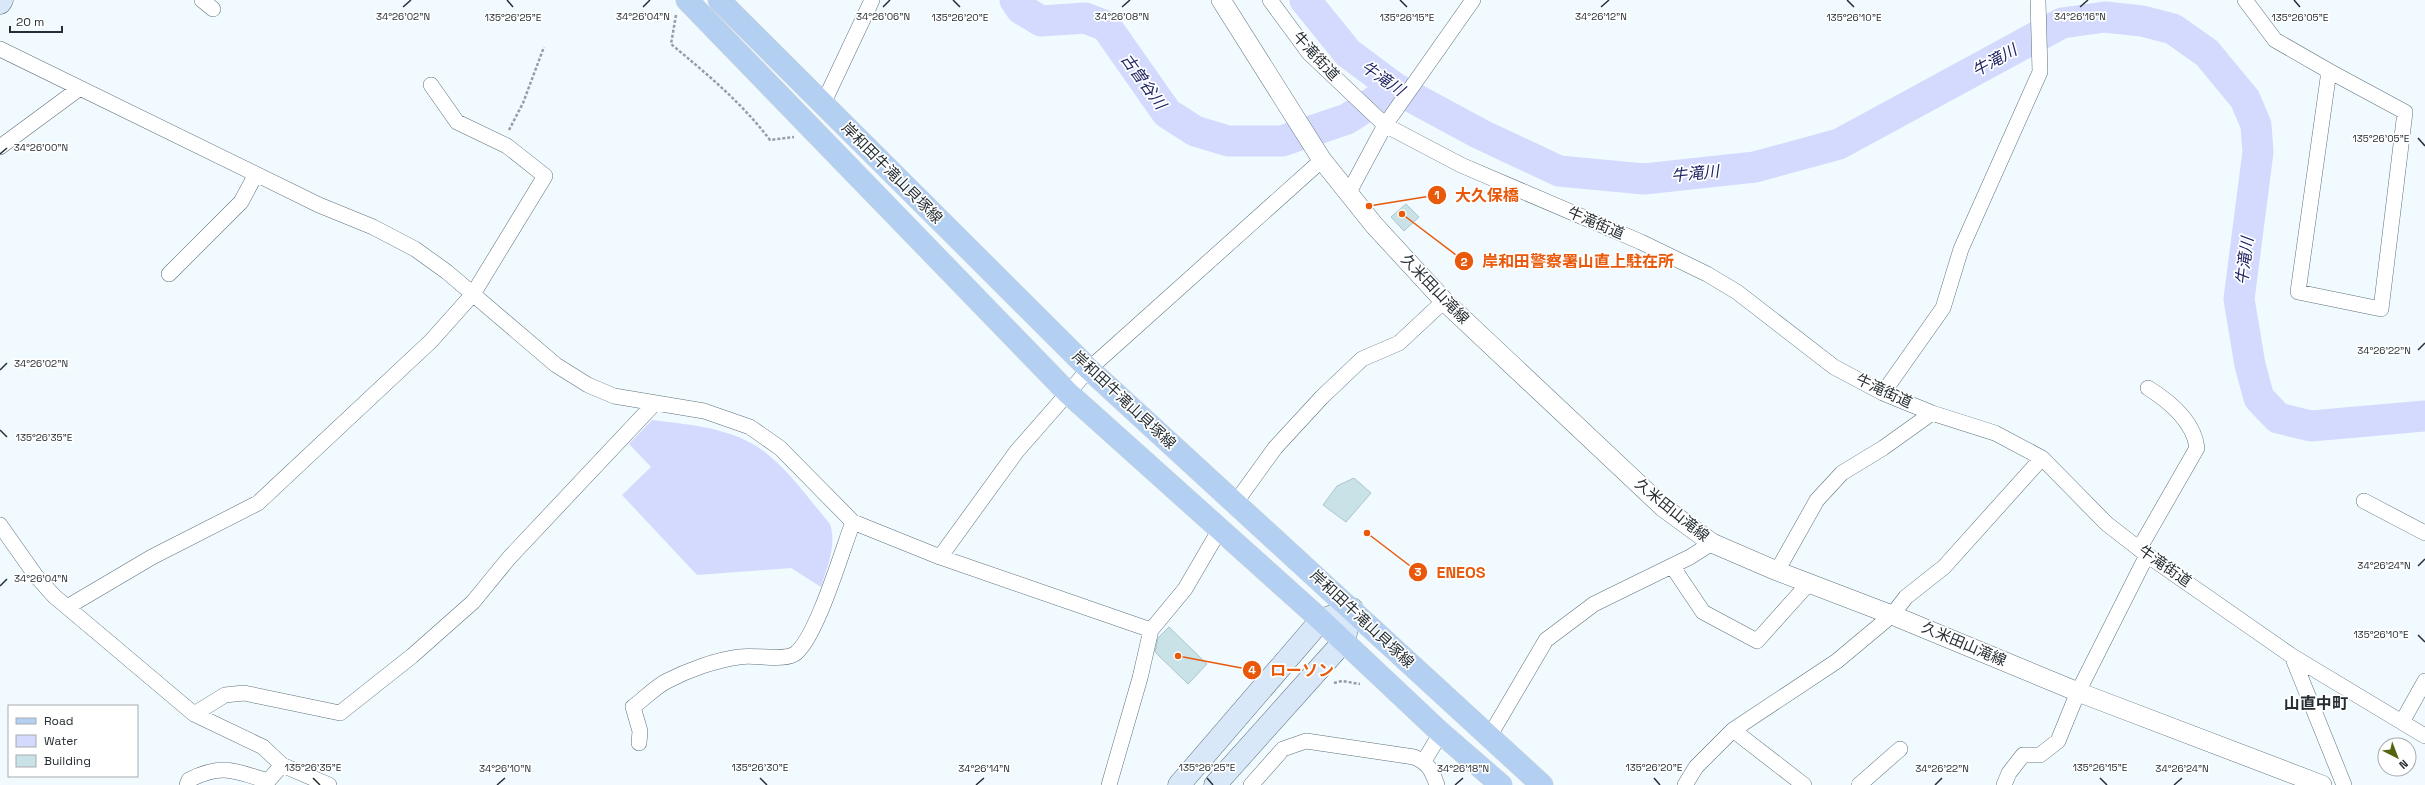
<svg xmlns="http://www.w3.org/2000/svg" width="2425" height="785" font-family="'Space Grotesk','Noto Sans JP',sans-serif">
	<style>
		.water { fill: #d3dafd }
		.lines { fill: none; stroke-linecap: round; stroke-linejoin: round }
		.river { stroke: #d3dafd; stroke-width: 31 }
		.building { fill: #c8e2e7; stroke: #acc5ca }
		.minor-casing { stroke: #5f727c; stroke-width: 16 }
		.tertiary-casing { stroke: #5f727c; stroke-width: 20 }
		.secondary-casing { stroke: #5f727c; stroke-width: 23 }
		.primary-casing { stroke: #d4d5d6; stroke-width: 23 }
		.path { stroke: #969ea3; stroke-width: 2.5; stroke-dasharray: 3 2; stroke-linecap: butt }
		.minor { stroke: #fff; stroke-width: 15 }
		.tertiary { stroke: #fff; stroke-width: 19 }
		.secondary { stroke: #d9e8f9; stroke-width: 22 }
		.primary { stroke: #b3d0f2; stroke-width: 22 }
		.ticks { fill: none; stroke: #262e33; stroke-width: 1.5 }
		.labels { text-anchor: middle; stroke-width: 3.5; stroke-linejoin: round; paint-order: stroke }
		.street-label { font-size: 15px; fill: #262e33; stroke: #fff }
		.water-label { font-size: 16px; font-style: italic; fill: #212564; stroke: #fff }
		.neighbourhood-label { font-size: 16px; font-weight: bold; fill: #262e33; stroke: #fff }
		.ticks-label { font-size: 10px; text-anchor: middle; fill: #262e33; stroke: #fff; stroke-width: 3.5; stroke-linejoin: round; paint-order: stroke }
		.leader { fill: none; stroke: #e8590c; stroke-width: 1.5 }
		.callout-dot { fill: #e8590c; stroke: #fff; stroke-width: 1.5 }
		.mark-label { font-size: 12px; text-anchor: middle; font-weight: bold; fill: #fff }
		.callout-label { font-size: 16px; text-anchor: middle; font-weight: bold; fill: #e8590c; stroke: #fff; stroke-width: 3.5; stroke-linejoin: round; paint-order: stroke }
	</style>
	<rect width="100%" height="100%" fill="#f1faff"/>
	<path class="water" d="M652,420C684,424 722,427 751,443C781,459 808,498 830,524C837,545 827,567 821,587L791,568L697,575L622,495L651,467L629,444Z"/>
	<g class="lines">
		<path class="river" d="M1015,0L1021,9L1041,21L1085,18L1106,26L1167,113L1195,131L1228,141H1282L1347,119L1395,88
			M1305,0L1348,53L1395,88L1480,134L1559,171L1644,179L1755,167L1839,144L2062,23L2105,17L2142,21L2173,29L2207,53L2245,99L2256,125L2258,152L2239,299L2250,365L2259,398L2278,418L2311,426L2425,416"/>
	</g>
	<path class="building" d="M1406,204L1419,217L1404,231L1391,217Z
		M1354,478L1371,493L1346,522L1323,505L1337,486Z
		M1169,627L1207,664L1188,684L1155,652L1158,638Z"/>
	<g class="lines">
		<defs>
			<path id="minor" d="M202,0L213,9
				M1270,0L1309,53L1385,125L1473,0
				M2245,0L2275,40L2329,71
				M0,49L319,205L373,227L415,249L447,272L556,365L588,385L614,396L704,411L750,427L780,448L853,522L940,557L1151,630
				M2329,71L2405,112L2381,309L2298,292Z
				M823,104L872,0
				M0,147L80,88
				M1348,194L1385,125L1461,165L1641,242L1707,274L1737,292L1834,367L1883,393L1932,413L1995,433L2042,458L2107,524L2147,555L2292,656L2425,736
				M169,274L241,202L256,174
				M1883,393L1943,308L1961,249L2040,72L2038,0
				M2364,501L2425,533
				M1236,502L1275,448L1322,397L1362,359L1399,343L1444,301
				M0,525L36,576L54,596L194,714L225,695L244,693L340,713L412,656L473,602L509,558L655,403
				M2139,549L2197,448C2194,422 2169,401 2148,388
				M940,557L1017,451L1089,369L1322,160
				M1672,566L1703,612L1757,641L1809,583
				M1777,571L1817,500L1842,473L1883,448L1932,413
				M69,606L152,557L258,503L431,341L473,294L545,176L507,146L457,122L431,85
				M2292,656L2344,785
				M194,714L263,747L282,765
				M2402,722L2425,681
				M1733,730L1804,785
				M1489,737L1546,640L1594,604L1690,557L1712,543
				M639,743L640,731L633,707C644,699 655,687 667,681C688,670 716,660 739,657C753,654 786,662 796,653C817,636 842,551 853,522
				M1424,761L1441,733
				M187,785L189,780C223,763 234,771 268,781L282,765L329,785
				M1109,785L1140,678L1151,630L1185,589L1220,529
				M1251,785L1283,749L1306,741L1414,757C1429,763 1432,771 1437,785
				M1685,785L1696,767L1733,730L1837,661L1892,615L1906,597L1944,567L2042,458
				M1859,785L1900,749
				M2004,785L2009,773L2023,755H2040L2058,741L2078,692L2147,555"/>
			<path id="tertiary" d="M1221,0L1322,160L1374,225L1444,301L1664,508L1712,543L1777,571L1892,615L2078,692L2322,785"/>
			<path id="secondary" d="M0,3L2,0
				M1179,785L1321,620L1352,609
				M1215,785L1344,641L1352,609"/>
			<path id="primary" d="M687,0L1068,393L1321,620L1441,733L1501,785
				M719,0L1089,369L1542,785"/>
		</defs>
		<use href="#minor" class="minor-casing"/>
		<use href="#tertiary" class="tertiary-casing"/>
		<use href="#secondary" class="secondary-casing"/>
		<use href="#primary" class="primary-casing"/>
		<path class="path" d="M676,15L671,44C708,75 741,102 770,140L794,137
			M509,130L523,103L544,47
			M1334,683L1342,681L1360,684"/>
		<use href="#minor" class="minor"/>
		<use href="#tertiary" class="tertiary"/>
		<use href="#secondary" class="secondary"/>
		<use href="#primary" class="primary"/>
	</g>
	<path class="ticks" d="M507,0L513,7M953,0L960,7M1400,0L1407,7M1847,0L1854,7M2294,0L2300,7M403,7L411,0M643,7L650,0M883,7L890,0M1122,7L1130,0M1601,7L1609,0M2080,7L2088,0M2418,138L2425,146M0,154L7,148M2418,350L2425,343M0,370L7,363M0,430L7,437M2418,566L2425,559M0,586L7,579M2418,635L2425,642M313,778L320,785M760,778L767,785M1207,778L1213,785M1654,778L1660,785M2100,778L2107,785M497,785L505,778M976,785L984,778M1455,785L1463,778M1935,785L1942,778M2174,785L2182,778"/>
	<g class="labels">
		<g class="street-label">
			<text transform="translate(1316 56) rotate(47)" y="5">牛滝街道</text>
			<text transform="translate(892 173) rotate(45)" y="5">岸和田牛滝山貝塚線</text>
			<text transform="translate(1596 223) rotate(23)" y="5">牛滝街道</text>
			<text transform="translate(1435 289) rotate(46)" y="5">久米田山滝線</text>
			<text transform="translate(1884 391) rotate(25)" y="5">牛滝街道</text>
			<text transform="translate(1124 400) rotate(43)" y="5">岸和田牛滝山貝塚線</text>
			<text transform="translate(1672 510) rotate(39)" y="5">久米田山滝線</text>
			<text transform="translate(2165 566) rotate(35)" y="5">牛滝街道</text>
			<text transform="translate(1362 619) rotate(43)" y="5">岸和田牛滝山貝塚線</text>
			<text transform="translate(1964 644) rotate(23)" y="5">久米田山滝線</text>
		</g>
		<g class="water-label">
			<text transform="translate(1994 60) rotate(-29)" y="6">牛滝川</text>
			<text transform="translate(1383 78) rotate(34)" y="6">牛滝川</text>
			<text transform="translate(1144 81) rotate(54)" y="6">古曽谷川</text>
			<text transform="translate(1695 173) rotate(-6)" y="6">牛滝川</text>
			<text transform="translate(2244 261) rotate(-83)" y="6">牛滝川</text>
		</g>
		<g class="neighbourhood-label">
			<text x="2316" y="709">山直中町</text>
		</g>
	</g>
	<g class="ticks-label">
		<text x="403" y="20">34°26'02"N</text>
		<text x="643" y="20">34°26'04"N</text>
		<text x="883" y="20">34°26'06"N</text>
		<text x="1122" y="20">34°26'08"N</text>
		<text x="1601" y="20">34°26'12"N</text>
		<text x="2080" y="20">34°26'16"N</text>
		<text x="513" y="21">135°26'25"E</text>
		<text x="960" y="21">135°26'20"E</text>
		<text x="1407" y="21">135°26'15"E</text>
		<text x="1854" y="21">135°26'10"E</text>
		<text x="2300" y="21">135°26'05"E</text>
		<text x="2381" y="142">135°26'05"E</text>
		<text x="41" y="151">34°26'00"N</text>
		<text x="2384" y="354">34°26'22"N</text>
		<text x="41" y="367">34°26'02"N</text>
		<text x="44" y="441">135°26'35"E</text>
		<text x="2384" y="569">34°26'24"N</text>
		<text x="41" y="582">34°26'04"N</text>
		<text x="2381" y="638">135°26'10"E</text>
		<text x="313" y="771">135°26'35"E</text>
		<text x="760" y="771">135°26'30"E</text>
		<text x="1207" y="771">135°26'25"E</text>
		<text x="1654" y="771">135°26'20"E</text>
		<text x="2100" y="771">135°26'15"E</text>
		<text x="505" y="772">34°26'10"N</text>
		<text x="984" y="772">34°26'14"N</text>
		<text x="1463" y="772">34°26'18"N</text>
		<text x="1942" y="772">34°26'22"N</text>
		<text x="2182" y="772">34°26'24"N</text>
	</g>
	<path class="leader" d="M1369 206L1437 195M1402 214L1464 261M1367 533L1418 572M1178 656L1252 670"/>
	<g class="callout-dot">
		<circle cx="1369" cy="206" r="4"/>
		<circle cx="1402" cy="214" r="4"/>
		<circle cx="1367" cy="533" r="4"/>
		<circle cx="1178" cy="656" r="4"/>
		<circle cx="1437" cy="195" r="10"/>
		<circle cx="1464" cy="261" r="10"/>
		<circle cx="1418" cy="572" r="10"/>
		<circle cx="1252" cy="670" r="10"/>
	</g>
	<g class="mark-label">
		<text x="1437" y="199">1</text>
		<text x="1464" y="266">2</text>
		<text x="1418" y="576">3</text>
		<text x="1252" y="674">4</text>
	</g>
	<g class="callout-label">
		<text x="1487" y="201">大久保橋</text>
		<text x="1578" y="267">岸和田警察署山直上駐在所</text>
		<text x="1461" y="578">ENEOS</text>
		<text x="1302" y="676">ローソン</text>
	</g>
	<rect x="8" y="705" width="130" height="72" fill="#ffffff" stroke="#a8abad"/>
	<rect x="16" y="718" width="20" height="6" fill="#b3d0f2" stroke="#a8abad"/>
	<text x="44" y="725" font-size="12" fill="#262e33">Road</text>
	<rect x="16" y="735" width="20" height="12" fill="#d3dafd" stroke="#a8abad"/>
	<text x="44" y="745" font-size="12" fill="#262e33">Water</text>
	<rect x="16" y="755" width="20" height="12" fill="#c8e2e7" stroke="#a8abad"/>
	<text x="44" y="765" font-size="12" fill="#262e33">Building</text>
	<g transform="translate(2397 757) rotate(138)"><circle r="19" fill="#ffffff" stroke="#a8abad"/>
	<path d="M0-3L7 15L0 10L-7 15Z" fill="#54650f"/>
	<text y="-6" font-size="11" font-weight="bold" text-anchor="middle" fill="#262e33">N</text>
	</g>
	<path d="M10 26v6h52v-6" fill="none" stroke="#262e33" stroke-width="2"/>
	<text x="16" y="26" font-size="12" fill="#262e33" stroke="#ffffff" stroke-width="3" paint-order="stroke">20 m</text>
</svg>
